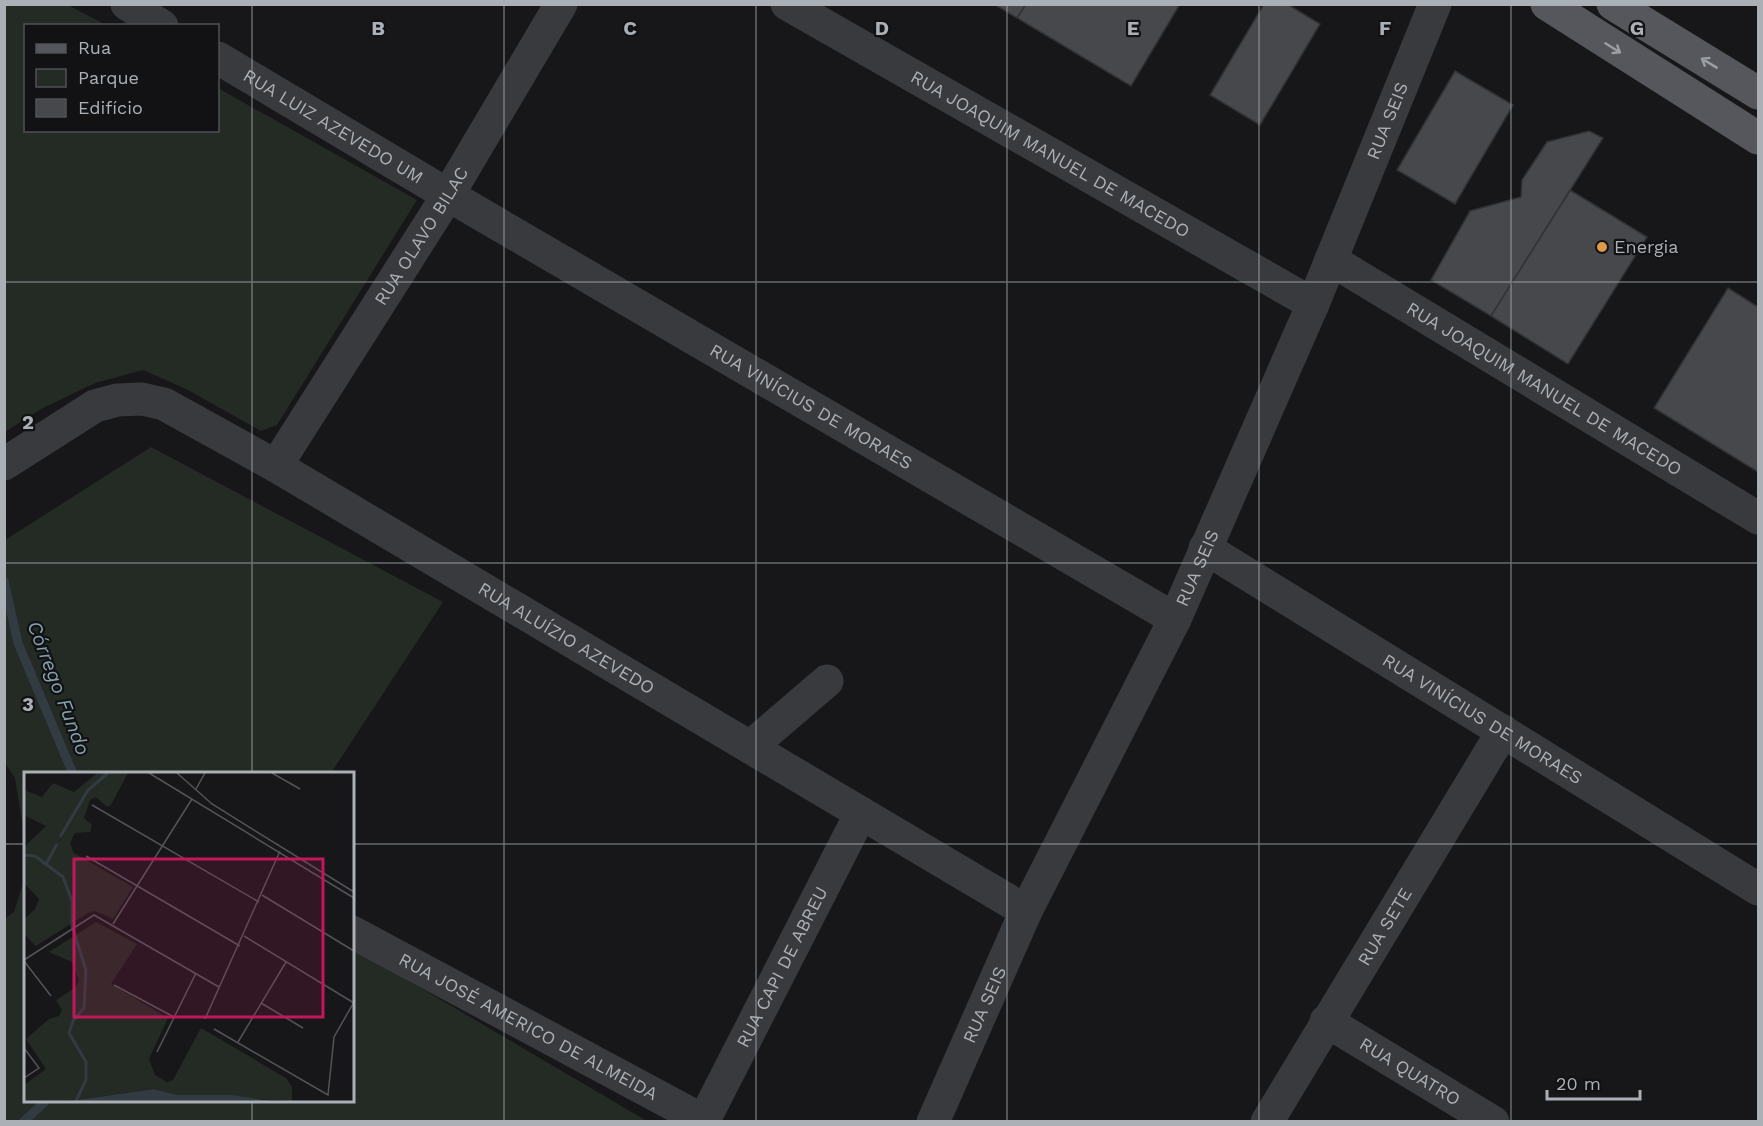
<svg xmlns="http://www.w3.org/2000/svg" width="1763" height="1126" font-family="'Work Sans',sans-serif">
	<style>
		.green { fill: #242a24 }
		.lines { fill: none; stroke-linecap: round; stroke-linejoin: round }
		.stream { stroke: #323b41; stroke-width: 9 }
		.building { fill: #46484b; stroke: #313235; stroke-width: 1.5 }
		.minor { stroke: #393a3e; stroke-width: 33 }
		.major { stroke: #55575c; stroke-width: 33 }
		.oneway { stroke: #9a9ea5 }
		.grid { fill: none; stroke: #abb0b7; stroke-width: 1.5; stroke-opacity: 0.55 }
		.poi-dot { fill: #df9a49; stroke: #121214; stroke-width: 2 }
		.labels { text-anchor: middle; stroke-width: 4.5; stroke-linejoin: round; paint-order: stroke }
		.street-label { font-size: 18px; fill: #abb0b7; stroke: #121214 }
		.poi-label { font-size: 18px; fill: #abb0b7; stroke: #121214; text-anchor: start }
		.water-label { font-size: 20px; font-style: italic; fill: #85a1af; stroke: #121214 }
		.inset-river { fill: none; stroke: #323b41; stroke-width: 3 }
		.inset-road { fill: none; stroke: #525458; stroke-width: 1.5 }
		.view { fill: #c2185b; fill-opacity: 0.15; stroke: #c2185b; stroke-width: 3 }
		.inset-edge { fill: none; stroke: #abb0b7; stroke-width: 3 }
		.grid-label { font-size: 20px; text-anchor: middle; font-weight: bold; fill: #abb0b7; stroke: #121214; stroke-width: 4.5; stroke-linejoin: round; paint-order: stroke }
	</style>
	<rect width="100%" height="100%" fill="#171719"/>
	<path class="green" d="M5,4L68,5L106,25L26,26V130H218V88L417,200L277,425L261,431L186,389L143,370L95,383L43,408L5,432Z
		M151,447L443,602L331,773L26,774L25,839L15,778L5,763V540Z
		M25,877L26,1100H352L353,948L647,1121H5L4,919L14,912Z"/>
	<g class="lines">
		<path class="stream" d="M4,581L18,643L73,774
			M23,1122L47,1100"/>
	</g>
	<path class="building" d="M994,4H1026L1017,18Z
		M1026,4H1180L1131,86L1017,18Z
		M1264,4H1287L1320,24L1260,125L1210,95Z
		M1455,71L1513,105L1455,204L1397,170Z
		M1589,131L1603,138L1491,316L1431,280L1470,211L1521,197L1522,180L1547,142Z
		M1570,190L1647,237L1568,364L1491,316Z
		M1728,288L1758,307V472L1654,408Z"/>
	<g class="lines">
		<g class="minor">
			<path d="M127,4L162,26"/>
			<path id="s1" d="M787,4L1313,304"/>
			<path id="s2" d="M218,58L448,195L1175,619"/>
			<path id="s3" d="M1331,260L1758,518"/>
			<path id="s4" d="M4,464L95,406L117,400L142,399L164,404L276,466L1026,911"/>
			<path id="s5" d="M276,466L448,195L561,4"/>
			<path id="s6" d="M1205,548L1758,889"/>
			<path d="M750,747L827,681"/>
			<path id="s7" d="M352,932L704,1121"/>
			<path id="s8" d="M1326,1021L1493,1122"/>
			<path id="s9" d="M703,1122L861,813"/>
			<path id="s10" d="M933,1122L1026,911L1175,619L1313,304L1435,4"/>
			<path id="s11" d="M1267,1122L1503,731"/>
		</g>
		<path class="major" d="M1547,4L1758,138
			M1613,4L1758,93"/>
	</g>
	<defs><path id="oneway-shaft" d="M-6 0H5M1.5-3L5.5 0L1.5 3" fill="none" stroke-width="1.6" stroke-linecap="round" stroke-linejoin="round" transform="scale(1.5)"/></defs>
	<g class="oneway">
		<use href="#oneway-shaft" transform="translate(1613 48) rotate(32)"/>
		<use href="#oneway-shaft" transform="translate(1709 63) rotate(-149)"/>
	</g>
	<path class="grid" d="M252,4V774M504,4V1122M756,4V1122M1007,4V1122M1259,4V1122M1511,4V1122M4,282H1758M4,563H1758M4,844H26M352,844H1758M252,1100V1122"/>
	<circle class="poi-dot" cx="1602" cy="247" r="6"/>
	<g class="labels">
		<g class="street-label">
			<text dy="6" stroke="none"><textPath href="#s10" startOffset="1100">RUA SEIS</textPath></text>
			<text dy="6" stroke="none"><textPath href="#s2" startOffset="134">RUA LUIZ AZEVEDO UM</textPath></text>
			<text dy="6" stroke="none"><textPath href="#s1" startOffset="303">RUA JOAQUIM MANUEL DE MACEDO</textPath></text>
			<text dy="6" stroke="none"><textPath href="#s5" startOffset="272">RUA OLAVO BILAC</textPath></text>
			<text dy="6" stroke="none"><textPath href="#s3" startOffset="249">RUA JOAQUIM MANUEL DE MACEDO</textPath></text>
			<text dy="6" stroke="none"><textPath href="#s2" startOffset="688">RUA VINÍCIUS DE MORAES</textPath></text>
			<text dy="6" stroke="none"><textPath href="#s10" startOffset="614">RUA SEIS</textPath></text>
			<text dy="6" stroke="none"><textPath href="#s4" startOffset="644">RUA ALUÍZIO AZEVEDO</textPath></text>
			<text dy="6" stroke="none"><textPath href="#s6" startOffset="326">RUA VINÍCIUS DE MORAES</textPath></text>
			<text dy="6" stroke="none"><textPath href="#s11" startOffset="228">RUA SETE</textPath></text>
			<text dy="6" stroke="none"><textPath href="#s9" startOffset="174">RUA CAPI DE ABREU</textPath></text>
			<text dy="6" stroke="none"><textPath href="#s10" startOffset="128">RUA SEIS</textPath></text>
			<text dy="6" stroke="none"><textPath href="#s7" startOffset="200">RUA JOSÉ AMERICO DE ALMEIDA</textPath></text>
			<text dy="6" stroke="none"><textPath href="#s8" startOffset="98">RUA QUATRO</textPath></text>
		</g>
		<g class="poi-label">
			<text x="1614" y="253">Energia</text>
		</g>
		<g class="water-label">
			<text transform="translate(59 688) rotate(69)" y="7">Córrego Fundo</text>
		</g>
	</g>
	<g transform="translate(24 772)">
		<rect width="330" height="330" fill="#171719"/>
		<path d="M73,1H104L87,33L83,35L72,25L66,28L60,46L68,53L66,60L51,61L46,71L50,81L109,115L89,147L71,139L64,141L12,174L0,162V147L11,137L15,127L0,111V75L22,54L0,43V18L18,25L29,11L50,20ZM72,150L113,172L87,212L144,246L125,287L131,303L143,310L149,308L177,256L262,306L268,315V329L154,323L130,317L45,329H0V313L22,297L2,267L25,247L35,244L38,238L32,228L52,215L55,208L48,190L25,180Z" fill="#242a24"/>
		<path d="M130,317L154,323H208L247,329H46Z" fill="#323b41"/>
		<path class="inset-river" d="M36,65L64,18L84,1M0,83L11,84L39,105L48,129V154L62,198L60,236L49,249L45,261L62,290V308L52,329M22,92L33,72"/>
		<path class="inset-road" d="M125,1L330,126M153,1L188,32L330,120M248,1L276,17M172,17L181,1M68,33L235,130M62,84L216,174M238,123L330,179M89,152L168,27M220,164L330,231M0,188L70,143L195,215M0,189L27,224M90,213L150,245M237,231L279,256M181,247L256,79M190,257L304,323L310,265L330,230M214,270L262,190M0,276L15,296L0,306M133,280L172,201"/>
		<path class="view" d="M50,87H299V245H50Z"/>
		<rect width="330" height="330" class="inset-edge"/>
	</g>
	<g class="grid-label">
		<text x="378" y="35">B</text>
		<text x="630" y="35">C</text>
		<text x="882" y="35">D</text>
		<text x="1133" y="35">E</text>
		<text x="1385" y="35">F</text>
		<text x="1637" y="35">G</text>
		<text x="28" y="429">2</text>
		<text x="28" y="711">3</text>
	</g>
	<rect width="1763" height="1126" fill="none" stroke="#abb0b7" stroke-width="12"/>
	<rect x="24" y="24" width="195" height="108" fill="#121214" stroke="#4f5155" stroke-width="1.5"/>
	<rect x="36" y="44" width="30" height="9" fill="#55575c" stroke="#4f5155" stroke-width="1.5"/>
	<text x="78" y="54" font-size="18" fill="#abb0b7">Rua</text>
	<rect x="36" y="69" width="30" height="18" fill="#242a24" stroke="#4f5155" stroke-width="1.5"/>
	<text x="78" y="84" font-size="18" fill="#abb0b7">Parque</text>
	<rect x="36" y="99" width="30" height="18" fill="#46484b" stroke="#4f5155" stroke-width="1.5"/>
	<text x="78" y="114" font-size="18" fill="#abb0b7">Edifício</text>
	<path d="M1547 1090v9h93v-9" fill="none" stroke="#abb0b7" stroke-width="3"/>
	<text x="1556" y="1090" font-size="18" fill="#abb0b7" stroke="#121214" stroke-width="4.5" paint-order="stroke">20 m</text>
</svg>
